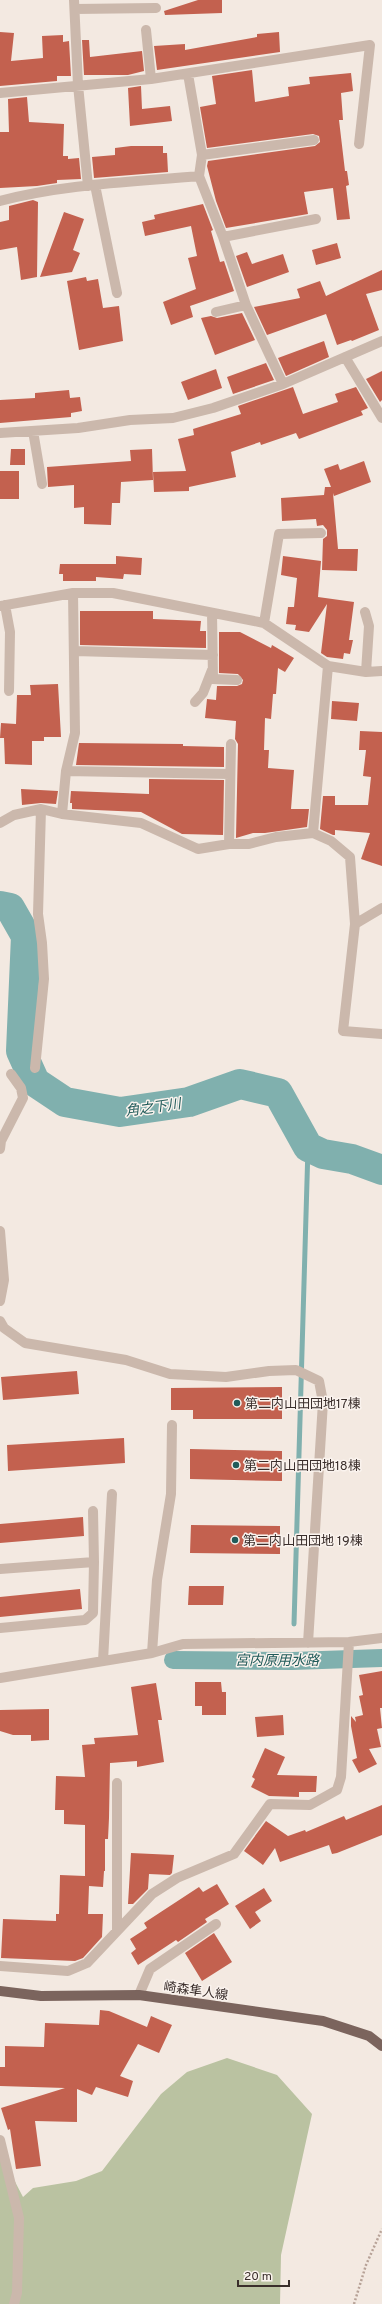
<svg xmlns="http://www.w3.org/2000/svg" width="382" height="2304" font-family="Overpass,'Noto Sans JP',sans-serif">
	<style>
		.green { fill: #bac2a1 }
		.lines { fill: none; stroke-linecap: round; stroke-linejoin: round }
		.stream { stroke: #80b0ae; stroke-width: 5 }
		.canal { stroke: #80b0ae; stroke-width: 18 }
		.river { stroke: #80b0ae; stroke-width: 30 }
		.building { fill: #c3614f }
		.path { stroke: #b7a297; stroke-width: 2.5; stroke-dasharray: 2 2; stroke-linecap: butt }
		.minor { stroke: #cbb8ac; stroke-width: 10 }
		.major { stroke: #7b645d; stroke-width: 10 }
		.poi-dot { fill: #215b5a; stroke: #faf3ee; stroke-width: 1.5 }
		.labels { text-anchor: middle; stroke-width: 3; stroke-linejoin: round; paint-order: stroke }
		.poi-label { font-size: 13px; fill: #3a2e2b; stroke: #faf3ee; text-anchor: start }
		.street-label { font-size: 13px; fill: #3a2e2b; stroke: #faf3ee }
		.water-label { font-size: 14px; font-style: italic; fill: #215b5a; stroke: #faf3ee }
	</style>
	<rect width="100%" height="100%" fill="#f3e9e1"/>
	<path class="green" d="M227,2058L277,2075L312,2114L281,2255L280,2304H0V2153L23,2197L33,2188L76,2181L102,2171L161,2094L187,2072Z"/>
	<g class="lines">
		<path class="stream" d="M294,1624L308,1147
			M292,1661V1656"/>
		<path class="canal" d="M173,1660L292,1661L382,1658"/>
		<path class="river" d="M0,906L10,908L26,936L21,1051L35,1082L65,1102L120,1112L189,1102L240,1084L278,1093L308,1147L323,1154L352,1159L382,1170"/>
	</g>
	<path class="building" d="M198,0H222V13L165,15L164,11Z
		M0,32L14,33L11,61L43,58L42,36L63,35V42L69,41L71,76H57V81L0,86Z
		M279,32L280,52L157,70L154,46L185,44V50L257,37V34Z
		M82,40H89L90,57L142,51L144,71L128,75H84Z
		M252,70L255,102L289,96L288,87L310,84L309,77L351,73L353,91L341,93L343,120H339L345,171H347L349,185L346,186L350,219L337,220L333,188L304,192L308,214L226,228L216,201L207,166L208,161L315,146L320,142L319,136L313,134L207,148L200,107L216,104L212,76Z
		M141,86L142,109L170,106L172,121L130,126L128,88Z
		M27,97L29,122L64,124L63,156H68V159L79,158L81,179L57,180V183L37,186L0,188V132H9L8,99Z
		M131,146H163V153H167L168,172L94,178L92,157L115,155V148Z
		M33,200L38,202L37,277L21,280L17,247L0,250V222L9,220V206Z
		M203,204L213,230L211,231L220,262L224,261L234,291L190,306L193,317L171,325L163,302L196,289L188,258L197,256L191,226L145,236L142,222L155,219L154,215Z
		M64,212L84,219L73,250L80,253L72,272L40,277Z
		M337,243L341,258L316,265L312,250Z
		M247,252L252,264L283,254L289,272L247,287L236,256Z
		M382,270V290L366,294L379,330L352,341L351,340L337,345L326,314L267,335L254,307L300,298L297,289L320,281L326,296Z
		M86,277L87,281L98,279L103,308L119,306L123,341L79,350L67,281Z
		M242,313L255,340L215,355L201,318L211,316L217,318Z
		M324,341L329,357L286,376L278,358Z
		M266,363L274,380L233,394L227,377Z
		M216,369L222,388L188,400L181,382Z
		M382,371V400L380,402L366,379Z
		M293,387L303,414L338,402L335,394L356,387L368,408L361,411L363,415L299,439L296,433L261,445L260,442L231,452L236,477L189,487V491L154,492L153,472L186,471L178,439L194,435L193,429L241,414L238,406Z
		M69,390L70,398L80,397L82,411L71,413V417L0,423V400L35,398V393Z
		M11,449H25V465H10Z
		M152,449L153,480L121,482L120,503H112L111,525L84,524V507L74,508V485L48,487L47,467L131,461L130,450Z
		M364,461L371,482L334,496L333,493L338,549H358L357,571L322,570L323,539L327,536V530L323,525L317,526L316,519L282,521L281,498L324,495L325,487H331L324,469L338,464L340,470Z
		M0,471H19V499H0Z
		M116,556L142,558L141,575L124,574L123,579L96,577V581H63V574H59L60,564H116Z
		M283,556L321,561L318,597L354,602L349,640H353L350,654L344,653L343,659L327,657L321,653L327,604L309,632L295,630L296,625L286,624L288,607H294L297,578L281,575Z
		M80,611H153V619L201,621L200,631H206V648L80,645Z
		M219,632H240L271,648L272,645L294,658L285,672L278,668L276,694H273L271,719L265,718L264,750H269L268,768L294,770L291,809H309L307,827L265,833H253L236,838L238,744L235,739L236,721L205,718L207,699L216,700L217,686H237L242,684L243,680L238,674L219,673Z
		M58,684L61,737H44V741H32V765L5,764L4,738H0L1,723L16,724L17,695H31L30,685Z
		M332,701L359,703L357,721L331,719Z
		M360,731L382,732V866L361,859L370,833L335,830V835H333L320,829L323,796H335V805H368L371,777L363,776L366,750H359Z
		M79,743L183,744V746L224,747V767L76,765Z
		M149,779L224,780L223,835L182,834L141,812L72,809V803H70L71,791L149,794Z
		M21,789L58,791L56,804L41,803L22,805Z
		M77,1371L79,1394L3,1400L1,1377Z
		M282,1387V1419H193V1410H171V1388Z
		M124,1438L125,1463L8,1471L7,1445Z
		M190,1449L282,1451V1481L190,1479Z
		M83,1517L84,1536L0,1543V1524Z
		M191,1525L280,1526V1554L190,1553Z
		M189,1586H224L223,1605H188Z
		M80,1589L82,1609L0,1617V1597Z
		M382,1671V1708H380L382,1728L377,1729L381,1747L369,1749L377,1764L359,1773L352,1760L357,1758L351,1726V1716L356,1722L355,1717L363,1715L359,1696L363,1695L359,1675Z
		M195,1682H221L222,1692H226V1715H202V1706H195Z
		M156,1683L162,1720H158L164,1762L137,1767V1761L110,1763L109,1818L108,1839H105V1871H104L103,1887L89,1886L88,1914H103L102,1937L83,1958L75,1961L1,1958L3,1919L56,1921V1914H59L60,1875L85,1876V1825L64,1824V1810H55L56,1776L85,1777L82,1745L95,1744L94,1738L138,1735L131,1687Z
		M49,1709V1740L31,1741V1735H13L0,1731V1710Z
		M283,1715L284,1735L257,1737L255,1717Z
		M265,1748L285,1757L277,1775L317,1776L316,1792H299V1797L269,1796L251,1787L255,1779L252,1777Z
		M382,1805V1835L337,1853L332,1854L329,1845L280,1862L275,1848L263,1865L244,1851L266,1821L288,1836L305,1830L306,1832L344,1816L346,1820Z
		M131,1853L174,1855L172,1873L170,1875L149,1874L148,1889L133,1904H128Z
		M217,1884L229,1904L205,1919L207,1922L178,1942L176,1940L138,1965L131,1953L136,1949L130,1939L147,1928L144,1923L199,1887L203,1892Z
		M264,1888L272,1901L255,1912L261,1921L250,1929L235,1906Z
		M214,1933L232,1962L202,1981L185,1953Z
		M100,2010L109,2011L147,2027L151,2016L172,2025L159,2053L138,2044L120,2076L133,2081L128,2097L96,2087L92,2095L77,2089V2122L35,2121L41,2166L16,2169L10,2129L8,2130L1,2108L65,2088L0,2086V2067H5V2046L44,2047L45,2023L99,2025Z"/>
	<g class="lines">
		<path class="path" d="M354,2304L366,2265L382,2229"/>
		<path class="minor" d="M74,0L78,85L88,186
			M75,9L156,8
			M146,30L151,79
			M188,74L202,155L199,176L223,237L246,305L283,384
			M0,93L151,79L370,45L359,144
			M202,155L314,140
			M95,185L117,293
			M0,201C64,184 133,182 199,176
			M223,237L316,219
			M216,312L246,305
			M345,357L382,418
			M33,431L42,484
			M0,433L78,428L130,420L173,418L213,408L283,384L382,341
			M5,605L10,632L9,691
			M0,606L73,593H113L264,623L328,666L366,672L382,671
			M365,612L369,626L366,672
			M212,613L213,679L237,680
			M264,623L279,534L321,533
			M75,651L213,655
			M195,702L203,693L212,670
			M66,771L230,774
			M62,814L66,771L75,733L73,593
			M0,823L14,815L41,809L62,814L141,823L198,849L229,844H249L276,837L313,833L331,841L350,857L355,924L343,1031L382,1034
			M313,833L328,666
			M229,844L231,744
			M355,924L382,908
			M35,1068L44,979L42,943L38,914L41,809
			M0,1149L1,1141L23,1098L21,1088L11,1074
			M0,1231L4,1280L0,1301
			M0,1321L4,1328L25,1343L126,1360L170,1374L226,1377L269,1371L296,1370L319,1381L323,1402L308,1643
			M93,1511L94,1562
			M0,1569L94,1562L93,1613L85,1620L0,1628
			M152,1653L157,1580L171,1494L172,1425
			M103,1661L112,1494
			M0,1678L152,1653L183,1644L349,1642L382,1638
			M117,1783V1930
			M0,1966L68,1971L87,1963L152,1894L177,1878L234,1854L270,1804L310,1805L337,1790L341,1777L349,1642
			M139,1995L150,1969L216,1924
			M0,2140L19,2218L17,2293L14,2304"/>
		<path class="major" d="M0,1991L41,1996L139,1995L323,2021L369,2036L382,2046"/>
	</g>
	<g class="poi-dot">
		<circle cx="237" cy="1403" r="4"/>
		<circle cx="236" cy="1465" r="4"/>
		<circle cx="235" cy="1540" r="4"/>
	</g>
	<g class="labels">
		<g class="poi-label">
			<text x="245" y="1408">第二内山田団地17棟</text>
			<text x="244" y="1470">第二内山田団地18棟</text>
			<text x="243" y="1545">第二内山田団地 19棟</text>
		</g>
		<g class="street-label">
			<text transform="translate(196 1990) rotate(8)" y="5">崎森隼人線</text>
		</g>
		<g class="water-label">
			<text transform="translate(153 1107) rotate(-8)" y="5">角之下川</text>
			<text x="277" y="1665">宮内原用水路</text>
		</g>
	</g>
	<path d="M238 2280v6h51v-6" fill="none" stroke="#3a2e2b" stroke-width="2"/>
	<text x="244" y="2280" font-size="12" fill="#3a2e2b" stroke="#faf3ee" stroke-width="3" paint-order="stroke">20 m</text>
</svg>
